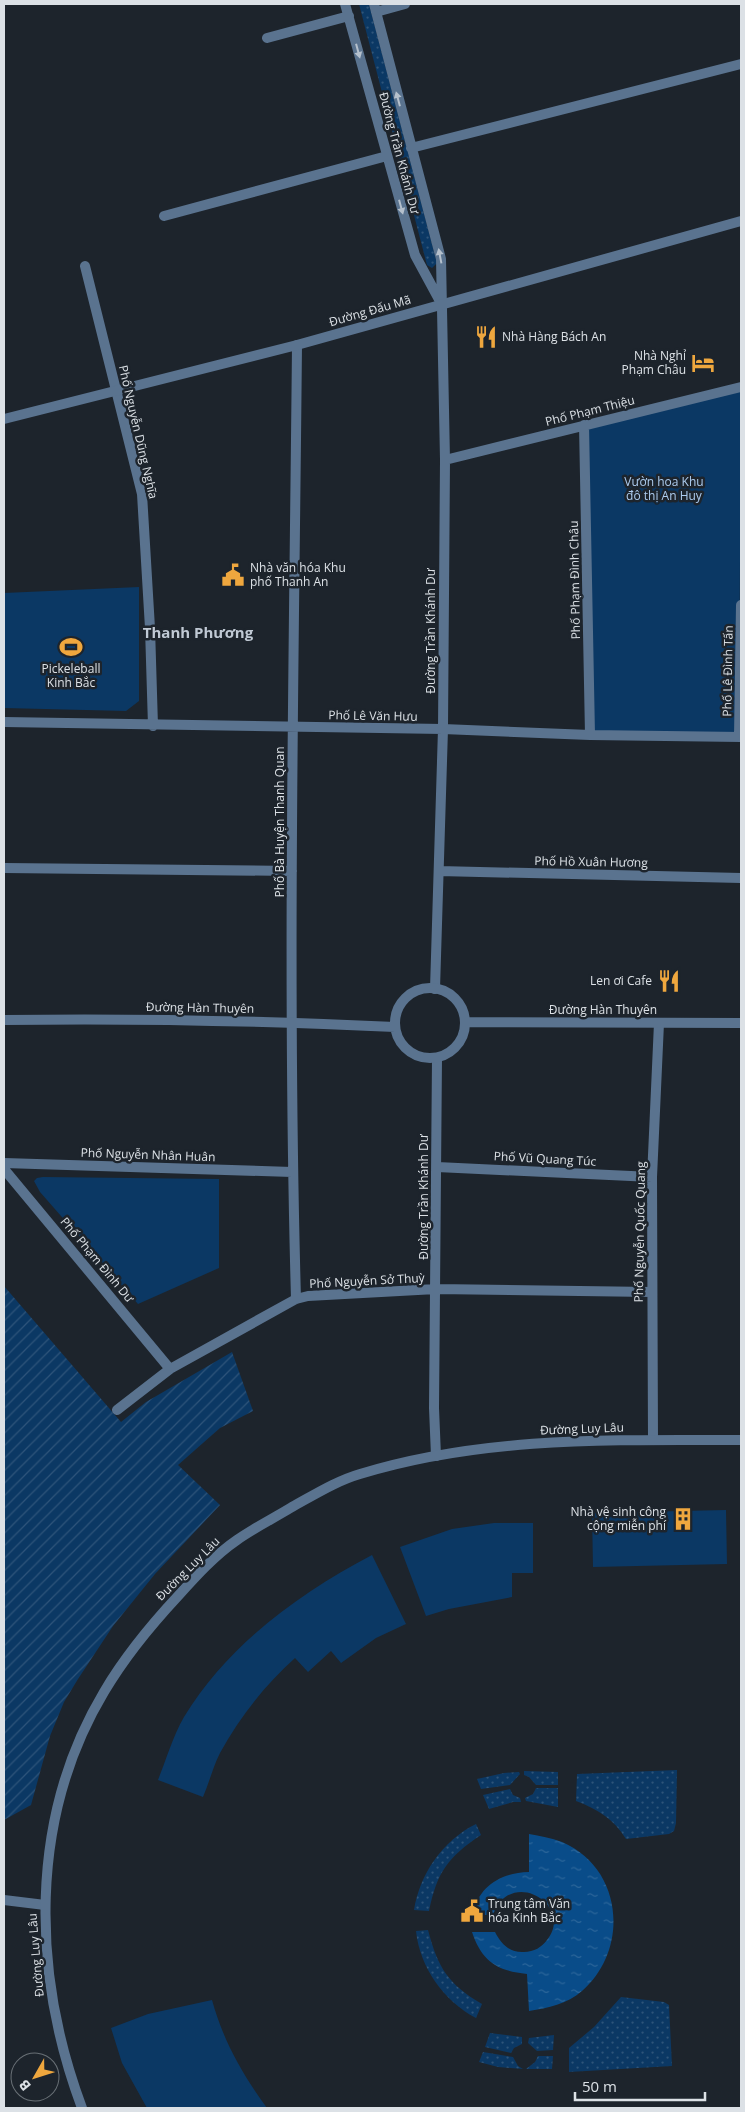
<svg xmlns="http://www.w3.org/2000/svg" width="745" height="2112" font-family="'Open Sans',sans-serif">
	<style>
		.grass { fill: url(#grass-dots) }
		.park { fill: #0b3864 }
		.garden { fill: url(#garden-furrows) }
		.water { fill: url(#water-ripples) }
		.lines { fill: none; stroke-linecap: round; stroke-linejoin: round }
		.minor { stroke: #5a738f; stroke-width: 10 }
		.tertiary { stroke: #5a738f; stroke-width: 10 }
		.oneway { fill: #b5c0cc }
		.labels { text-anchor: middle; stroke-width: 5; stroke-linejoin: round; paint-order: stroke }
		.street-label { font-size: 12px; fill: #dce1e6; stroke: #1d242c }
		.poi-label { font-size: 12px; fill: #dce1e6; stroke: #1d242c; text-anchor: start }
		.park-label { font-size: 12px; fill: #adccef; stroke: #1d242c }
		.quarter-label { font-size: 15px; font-weight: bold; fill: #c0c9d4; stroke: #1d242c }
	</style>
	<defs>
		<pattern id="grass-dots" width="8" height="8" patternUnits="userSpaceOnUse" patternTransform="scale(1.25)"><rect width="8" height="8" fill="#0b3864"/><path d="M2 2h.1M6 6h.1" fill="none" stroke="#2e547a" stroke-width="1.8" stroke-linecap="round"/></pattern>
		<pattern id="garden-furrows" width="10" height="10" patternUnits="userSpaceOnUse" patternTransform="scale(1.25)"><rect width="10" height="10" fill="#0b3864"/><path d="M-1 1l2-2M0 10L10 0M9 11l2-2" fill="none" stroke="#2e547a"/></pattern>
		<pattern id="water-ripples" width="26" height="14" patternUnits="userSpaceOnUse" patternTransform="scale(1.25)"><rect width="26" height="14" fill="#094c89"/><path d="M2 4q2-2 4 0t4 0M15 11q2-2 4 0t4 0" fill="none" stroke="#2c669a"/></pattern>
	</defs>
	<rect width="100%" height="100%" fill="#1d242c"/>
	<path class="grass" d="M359,4H369L437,263L432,268L427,265Z
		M677,1770L676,1823L674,1831L669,1834L626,1839C614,1819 597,1809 576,1801L577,1774Z
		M524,1771L558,1772V1785H536L529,1777L524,1775Z
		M519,1772L520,1774L510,1785L481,1789L477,1779L504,1773Z
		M536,1788H558V1807L526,1801L525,1798L533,1794Z
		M510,1789L513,1795L520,1798L521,1802H513L489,1809L483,1795Z
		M476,1824L481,1835C448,1857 437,1872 429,1911L414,1910C420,1874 442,1841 476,1824Z
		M428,1930C438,1968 448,1984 482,2004L476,2018C444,2001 420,1968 416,1931Z
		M621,1997L664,2002L669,2005L672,2066L569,2072V2048L594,2027Z
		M490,2033L522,2037V2044L514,2048L511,2053L485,2047Z
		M554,2035L553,2050L537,2051L528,2043L529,2038Z
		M483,2052L513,2057L518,2066L523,2069L498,2067L479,2062Z
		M538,2056H553L552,2069H526L535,2062Z"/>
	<path class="park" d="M741,387L739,737L590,735L584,425Z
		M139,587V701L126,711L4,708V593Z
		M43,1177L219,1179V1268L138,1304L40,1192L34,1181L37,1178Z
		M726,1510L727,1564L593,1567L592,1513Z
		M494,1523H533V1573H512V1597L449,1609L426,1616L400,1547L452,1529Z
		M372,1555L406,1624L376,1638L341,1663L331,1651L308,1672L295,1658C265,1685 239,1718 220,1753C213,1767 209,1783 203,1797L158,1780C166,1760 173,1736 184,1717C228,1645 298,1594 372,1555Z
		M212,2000C223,2040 242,2074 267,2108H147L122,2063L111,2028L148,2014Z"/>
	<path class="garden" d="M4,1286L121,1422L146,1402L232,1352L253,1411L220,1428L178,1465L220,1505L155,1574L113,1626L78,1679L64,1702L50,1736L31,1805L4,1820Z"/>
	<path class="water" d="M529,1834C540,1836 551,1838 562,1842C623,1868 630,1949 582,1991C567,2004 548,2008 529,2011L527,1974C498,1971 482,1962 472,1932H495C501,1944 510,1953 524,1952C534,1952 542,1947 547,1940C575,1905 510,1866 493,1915H472C479,1886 500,1873 529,1872Z"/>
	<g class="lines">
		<path class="minor" d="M345,4L415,255L441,303
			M374,4L441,259L445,460L443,729L435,989
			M376,12L405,4
			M267,38L349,16
			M411,148L741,64
			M164,216L387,156
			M85,266L142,494L150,628L153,726
			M584,425L590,735
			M445,460L741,387
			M4,722L443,729L590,735L741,737
			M739,737L741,605
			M4,868L292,871
			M439,871L741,878
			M4,1163L292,1172
			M437,1167L652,1177
			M4,1169L170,1369
			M296,1299C287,981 294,663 297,345
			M117,1410L170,1369L296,1299L308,1296L436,1289L651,1292
			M653,1440L652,1177L659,1023
			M436,1456L434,1408L437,1058
			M4,1900L45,1905"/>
		<path class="tertiary" d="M4,419L297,345L741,221
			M395 1023a35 35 0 1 1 70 0a35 35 0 1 1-70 0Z
			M4,1020C134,1018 265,1021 395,1027
			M465,1022L741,1023
			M82,2108C32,1974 28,1819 104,1692C124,1658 151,1625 178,1596C196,1576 215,1555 237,1540C254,1528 274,1518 292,1507C314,1495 336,1481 360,1474C484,1436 614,1440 741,1440"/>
	</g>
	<defs><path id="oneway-solid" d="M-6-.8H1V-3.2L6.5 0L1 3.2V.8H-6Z" transform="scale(1.25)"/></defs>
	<g class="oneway">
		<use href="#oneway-solid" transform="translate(358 51) rotate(75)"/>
		<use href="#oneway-solid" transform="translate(398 99) rotate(-105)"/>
		<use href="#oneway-solid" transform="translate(401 207) rotate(75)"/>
		<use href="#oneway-solid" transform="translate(440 256) rotate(-101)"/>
	</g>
	<defs>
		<symbol id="restaurant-bare" viewBox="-9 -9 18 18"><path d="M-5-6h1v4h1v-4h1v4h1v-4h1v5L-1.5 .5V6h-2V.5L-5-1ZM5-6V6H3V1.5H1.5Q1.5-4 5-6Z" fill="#efa73e" stroke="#1d242c" stroke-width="2.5" paint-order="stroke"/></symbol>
		<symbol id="hotel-bare" viewBox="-9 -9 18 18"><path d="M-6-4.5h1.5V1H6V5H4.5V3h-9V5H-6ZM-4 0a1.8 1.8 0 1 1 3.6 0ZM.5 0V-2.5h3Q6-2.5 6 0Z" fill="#efa73e" stroke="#1d242c" stroke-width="2.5" paint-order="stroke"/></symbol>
		<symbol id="civic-bare" viewBox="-9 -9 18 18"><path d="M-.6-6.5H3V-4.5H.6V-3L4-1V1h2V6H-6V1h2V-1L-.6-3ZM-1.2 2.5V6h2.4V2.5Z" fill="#efa73e" stroke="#1d242c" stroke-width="2.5" paint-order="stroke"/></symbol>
		<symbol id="stadium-bare" viewBox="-9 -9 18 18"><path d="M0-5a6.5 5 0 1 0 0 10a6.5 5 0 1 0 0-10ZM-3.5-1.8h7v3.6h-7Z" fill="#efa73e" stroke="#1d242c" stroke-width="2.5" paint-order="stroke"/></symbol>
		<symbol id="building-bare" viewBox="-9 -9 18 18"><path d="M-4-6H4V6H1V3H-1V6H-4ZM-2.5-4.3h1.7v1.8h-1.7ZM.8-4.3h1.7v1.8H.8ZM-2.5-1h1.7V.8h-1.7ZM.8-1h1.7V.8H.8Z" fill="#efa73e" stroke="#1d242c" stroke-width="2.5" paint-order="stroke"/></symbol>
	</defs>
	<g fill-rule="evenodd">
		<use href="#restaurant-bare" x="470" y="321" width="32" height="32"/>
		<use href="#hotel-bare" x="687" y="347" width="32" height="32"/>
		<use href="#civic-bare" x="217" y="559" width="32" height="32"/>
		<use href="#stadium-bare" x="55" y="631" width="32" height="32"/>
		<use href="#restaurant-bare" x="653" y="965" width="32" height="32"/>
		<use href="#building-bare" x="667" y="1503" width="32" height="32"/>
		<use href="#civic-bare" x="456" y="1895" width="32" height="32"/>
	</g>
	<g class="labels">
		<g class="street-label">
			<text transform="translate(399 153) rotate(75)" y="4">Đường Trần Khánh Dư</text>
			<text transform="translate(370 311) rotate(-16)" y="4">Đường Đấu Mã</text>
			<text transform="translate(590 411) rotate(-14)" y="4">Phố Phạm Thiệu</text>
			<text transform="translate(138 432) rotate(77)" y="4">Phố Nguyễn Dũng Nghĩa</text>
			<text transform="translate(575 580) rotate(-91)" y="4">Phố Phạm Đình Châu</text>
			<text transform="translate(431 631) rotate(-90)" y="4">Đường Trần Khánh Dư</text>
			<text transform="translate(728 671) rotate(-89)" y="4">Phố Lê Đình Tấn</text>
			<text transform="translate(373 716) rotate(1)" y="4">Phố Lê Văn Hưu</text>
			<text transform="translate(280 822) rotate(-90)" y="4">Phố Bà Huyện Thanh Quan</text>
			<text transform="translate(591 862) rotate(1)" y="4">Phố Hồ Xuân Hương</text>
			<text transform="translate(200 1008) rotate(1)" y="4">Đường Hàn Thuyên</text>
			<text x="603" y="1014">Đường Hàn Thuyên</text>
			<text transform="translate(148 1155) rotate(2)" y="4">Phố Nguyễn Nhân Huân</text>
			<text transform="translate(545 1159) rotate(3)" y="4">Phố Vũ Quang Túc</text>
			<text transform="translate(424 1197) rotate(-90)" y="4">Đường Trần Khánh Dư</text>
			<text transform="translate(640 1232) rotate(-89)" y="4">Phố Nguyễn Quốc Quang</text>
			<text transform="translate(97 1260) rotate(50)" y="4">Phố Phạm Đình Dư</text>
			<text transform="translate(367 1281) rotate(-3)" y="4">Phố Nguyễn Sở Thuỳ</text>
			<text transform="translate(582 1429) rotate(-2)" y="4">Đường Luy Lâu</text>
			<text transform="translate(188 1569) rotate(-45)" y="4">Đường Luy Lâu</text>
			<text transform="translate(36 1955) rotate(-95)" y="4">Đường Luy Lâu</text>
		</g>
		<g class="poi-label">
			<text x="502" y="341">Nhà Hàng Bách An</text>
			<text x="686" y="360" text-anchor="end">Nhà Nghỉ<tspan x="686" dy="14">Phạm Châu</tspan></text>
			<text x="250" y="572">Nhà văn hóa Khu<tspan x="250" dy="14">phố Thanh An</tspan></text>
			<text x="71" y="673" text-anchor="middle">Pickeleball<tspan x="71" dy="14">Kinh Bắc</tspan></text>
			<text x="652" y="985" text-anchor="end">Len ơi Cafe</text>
			<text x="666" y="1516" text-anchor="end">Nhà vệ sinh công<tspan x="666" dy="14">cộng miễn phí</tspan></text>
			<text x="488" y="1908">Trung tâm Văn<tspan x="488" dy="14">hóa Kinh Bắc</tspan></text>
		</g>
		<g class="park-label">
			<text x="664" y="486">Vườn hoa Khu<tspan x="664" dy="14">đô thị An Huy</tspan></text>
		</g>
		<g class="quarter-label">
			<text x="198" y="638">Thanh Phương</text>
		</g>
	</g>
	<rect width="745" height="2112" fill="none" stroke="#dce1e6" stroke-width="10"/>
	<g transform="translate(35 2077) rotate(231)"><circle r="24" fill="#1d242c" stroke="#697076"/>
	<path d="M0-4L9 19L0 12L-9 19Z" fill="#efa73e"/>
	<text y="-8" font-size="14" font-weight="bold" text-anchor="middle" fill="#dce1e6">B</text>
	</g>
	<path d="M575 2092v8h130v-8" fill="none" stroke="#dce1e6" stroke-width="2.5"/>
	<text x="582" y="2092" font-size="15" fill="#dce1e6" stroke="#1d242c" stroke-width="4" paint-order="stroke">50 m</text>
</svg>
